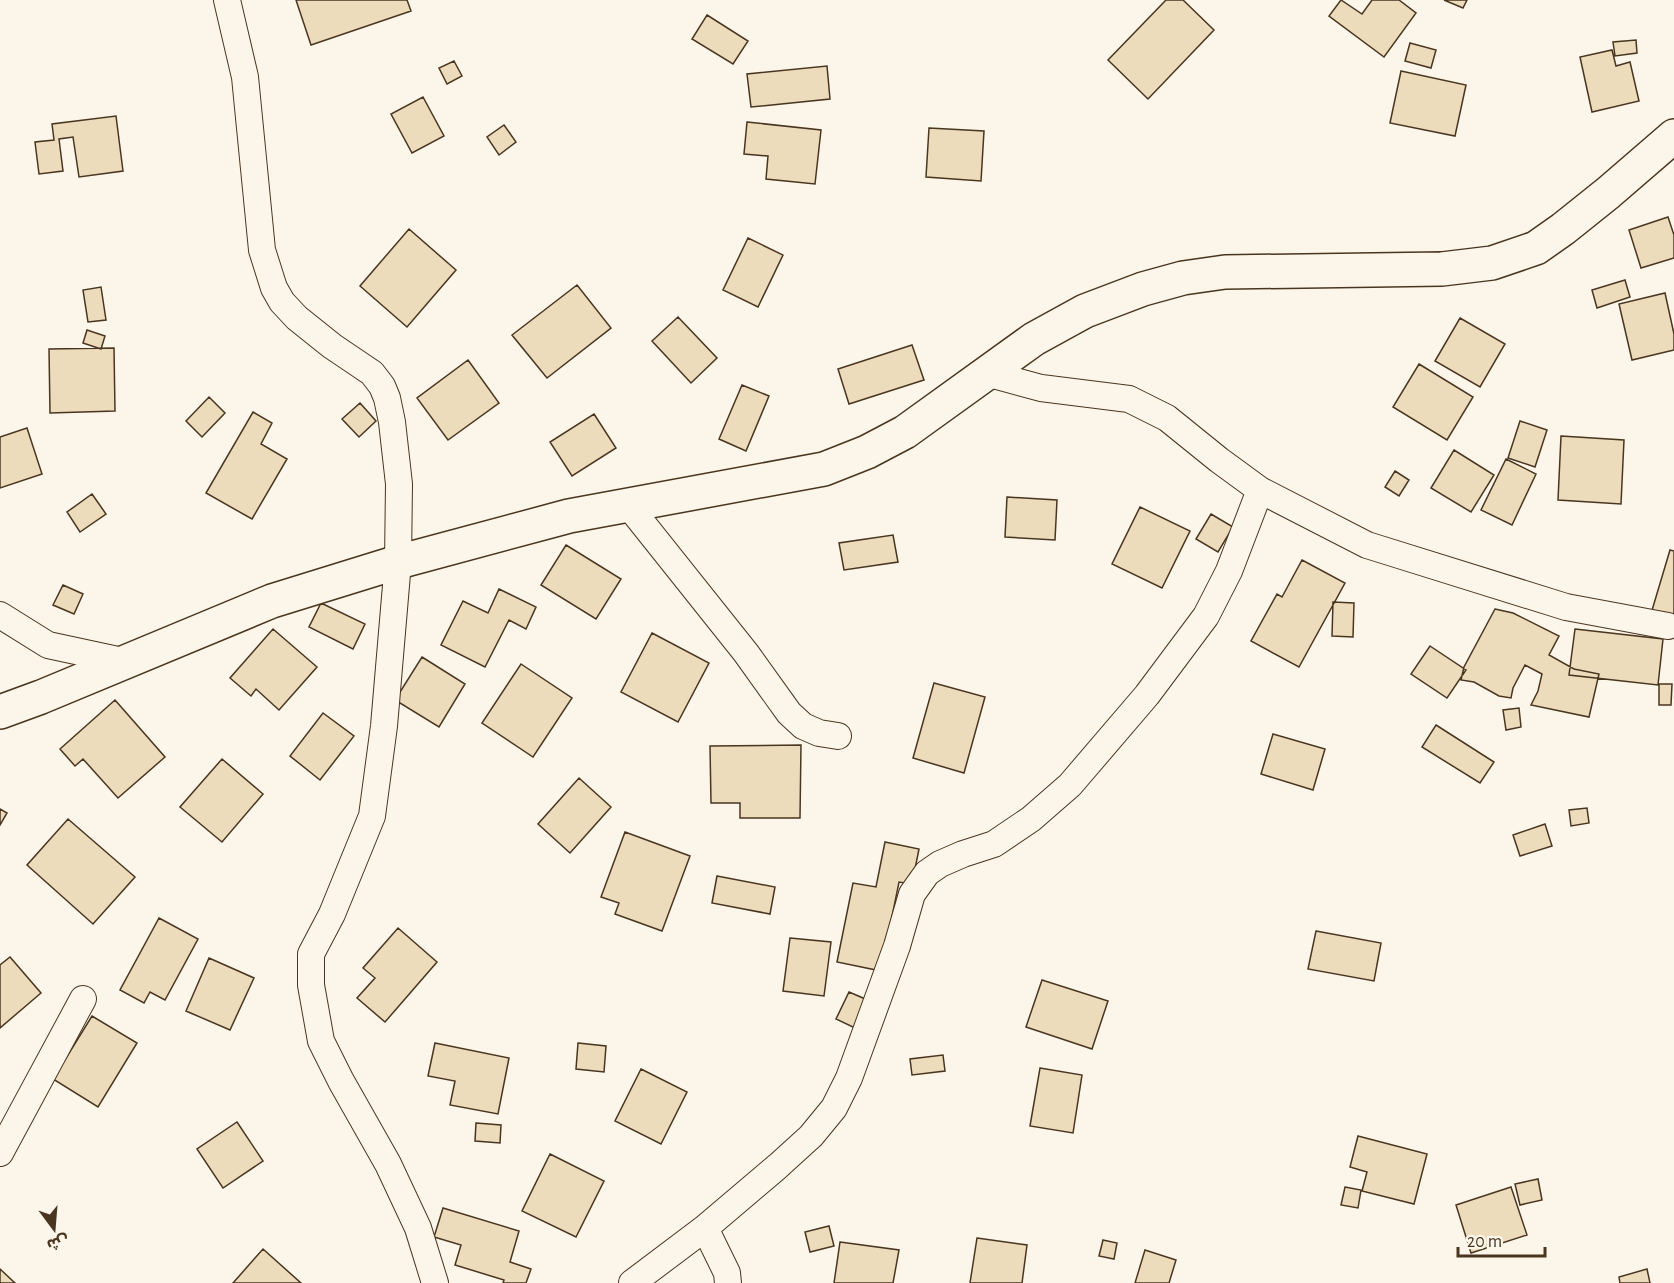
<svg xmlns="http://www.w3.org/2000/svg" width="1674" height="1283" font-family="'Alegreya Sans','Noto Sans Arabic',sans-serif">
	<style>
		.building { fill: #ecdcbc; stroke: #4a3520; stroke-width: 1.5 }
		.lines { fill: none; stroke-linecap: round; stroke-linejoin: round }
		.minor-casing { stroke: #4a3520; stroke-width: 28 }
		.tertiary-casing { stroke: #4a3520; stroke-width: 36 }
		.minor { stroke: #fbf6e9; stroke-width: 26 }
		.tertiary { stroke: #fbf6e9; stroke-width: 33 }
	</style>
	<rect width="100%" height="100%" fill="#fbf6e9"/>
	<path class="building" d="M296,0H407L411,11L311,45Z
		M1166,0H1183L1214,30L1148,99L1108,60Z
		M1341,0L1362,14L1372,0H1399L1416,13L1384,57L1329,16Z
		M1444,0H1467L1463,8Z
		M707,15L748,41L733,64L692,39Z
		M1636,40L1637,53L1615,56L1613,42Z
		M1410,43L1436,50L1431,68L1405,61Z
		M1612,50L1616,66L1630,62L1639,101L1592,112L1580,57Z
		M454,61L462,76L447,84L439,68Z
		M827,66L830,99L751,107L747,74Z
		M1401,71L1466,85L1455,136L1390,123Z
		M423,97L444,136L412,153L391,114Z
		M116,116L123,171L79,177L73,137L59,139L63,171L39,174L35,142L54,140L52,124Z
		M747,122L821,130L815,184L766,179L768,156L744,154Z
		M504,125L516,142L499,155L487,137Z
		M929,128L984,131L981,181L926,177Z
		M1668,217L1674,235V258L1641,268L1629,230Z
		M409,229L456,270L407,327L360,286Z
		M748,238L783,255L758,307L723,290Z
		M1625,280L1630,297L1597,308L1592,290Z
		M577,285L611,328L547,378L512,335Z
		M101,287L106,320L88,322L83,290Z
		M1665,293L1674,334V350L1632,360L1619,304Z
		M678,317L717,358L691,383L652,341Z
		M1460,318L1505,344L1480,387L1435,361Z
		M87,330L105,336L101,349L83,343Z
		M912,345L924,380L849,404L838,369Z
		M114,348L115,411L50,413L49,349Z
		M468,360L499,403L448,440L417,398Z
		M1419,364L1473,397L1447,440L1393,407Z
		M742,385L769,396L746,451L719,439Z
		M209,397L225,413L202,437L186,421Z
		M360,403L376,421L359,437L342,419Z
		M253,412L272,423L261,444L287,459L252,519L206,493Z
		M594,414L616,448L572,476L550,442Z
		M1520,421L1547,430L1535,467L1508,458Z
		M27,428L42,474L0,488V437Z
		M1561,436L1624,440L1621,504L1558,500Z
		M1454,450L1494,475L1471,512L1431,488Z
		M1506,459L1536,474L1512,525L1481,510Z
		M1395,471L1409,480L1399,496L1385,487Z
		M92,494L106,514L80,532L67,512Z
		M1007,497L1057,500L1055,540L1005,537Z
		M1140,507L1190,531L1162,588L1112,564Z
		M1211,514L1233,527L1218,552L1196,539Z
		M893,535L898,562L844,570L839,543Z
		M566,545L621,579L596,619L541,585Z
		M1670,550L1674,551V624L1650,617Z
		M1302,560L1345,583L1299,667L1251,641L1277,594L1282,597Z
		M63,585L83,594L74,614L53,605Z
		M499,589L536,607L526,629L509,620L485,667L441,645L463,601L488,613Z
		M1333,602L1354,603L1353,637L1332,636Z
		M321,603L365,624L353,649L309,627Z
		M1495,609L1513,613L1559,636L1549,655L1574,669L1599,674L1589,717L1531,705L1538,691L1542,674L1525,665L1513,688L1511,698L1499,696L1474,682L1461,680L1464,667Z
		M273,629L317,667L279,710L256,689L251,696L230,678Z
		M1575,629L1663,639L1658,685L1569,675Z
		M652,633L709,663L678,722L621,692Z
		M1430,646L1466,670L1447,698L1411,674Z
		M422,657L465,684L439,727L395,700Z
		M521,664L572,698L533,757L482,723Z
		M934,683L985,697L964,773L913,758Z
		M1659,684H1672L1671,705H1659Z
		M115,700L165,757L118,798L83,759L75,766L60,749Z
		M1519,708L1521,727L1506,730L1503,710Z
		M323,713L354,736L320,780L290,756Z
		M1436,725L1494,762L1480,783L1422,747Z
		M1273,734L1325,749L1313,790L1261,774Z
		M801,745L800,818H740V803H711L710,746Z
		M222,759L263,794L222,842L180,807Z
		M579,778L611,807L570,853L538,824Z
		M1587,808L1589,823L1571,826L1569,810Z
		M0,809L7,813L0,825Z
		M68,819L135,877L93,924L27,865Z
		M1545,824L1552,846L1520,856L1513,835Z
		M625,832L690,856L662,931L615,914L619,903L601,897Z
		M885,842L919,849L912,884L899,882L881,971L837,962L853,883L876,887Z
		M717,876L775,887L770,914L712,903Z
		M159,918L198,939L165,1000L150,992L144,1003L120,990Z
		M398,928L437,962L385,1022L357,998L375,978L363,968Z
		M1316,931L1381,943L1374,981L1308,969Z
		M790,938L831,942L824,996L783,991Z
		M10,957L41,993L0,1028V965Z
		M209,958L254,978L230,1030L186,1011Z
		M1042,980L1108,1001L1092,1049L1026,1027Z
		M849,992L870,1001L857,1029L836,1019Z
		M92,1016L137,1043L98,1107L53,1079Z
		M435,1043L509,1058L498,1114L450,1105L455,1081L428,1076Z
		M578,1043L606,1046L604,1072L576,1069Z
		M943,1055L945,1071L912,1075L910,1059Z
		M1040,1068L1082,1075L1073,1133L1030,1126Z
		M641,1069L687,1092L661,1144L615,1121Z
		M237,1122L263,1161L223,1188L197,1149Z
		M476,1123L501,1125L500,1143L475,1141Z
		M1358,1136L1427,1154L1414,1204L1362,1191L1367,1172L1350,1167Z
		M550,1154L604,1181L576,1237L522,1211Z
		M1538,1179L1542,1200L1520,1205L1515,1184Z
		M1345,1187L1361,1190L1358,1208L1341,1205Z
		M1511,1187L1527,1235L1471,1253L1456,1205Z
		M443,1208L519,1231L510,1262L531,1269L526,1283H503L504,1280L455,1265L461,1245L434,1237Z
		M829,1226L834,1246L810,1252L805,1232Z
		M977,1238L1027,1245L1022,1283H970Z
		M1103,1240L1117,1243L1114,1259L1099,1256Z
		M840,1242L899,1250L893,1283H834Z
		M263,1249L301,1283H233Z
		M1145,1250L1176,1260L1169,1283H1135Z
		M0,1269L15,1283H0Z
		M1647,1269L1650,1283H1620L1619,1277Z"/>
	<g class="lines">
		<defs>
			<path id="minor" d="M227,0L245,77L262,250L274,288L282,302L297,318L332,346L372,373L382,386L387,398L392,422L399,484L398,562L384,726L372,816L332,914L311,954V985L321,1041L341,1081L388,1164L418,1228L435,1283
				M986,373L1041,388L1129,399L1167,418L1219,460L1260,490L1367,545L1566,607L1668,626
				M628,505L746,653L789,713L803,726L819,733L838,736
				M0,615L48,645L127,662
				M0,1153L83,999
				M705,1228L727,1273L728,1283
				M632,1283L705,1228L778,1166L811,1136L834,1108L849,1078L897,946L912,894L927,873L940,864L963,854L994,844L1031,819L1070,785L1147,695L1206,616L1229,571L1260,490"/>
			<path id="tertiary" d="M0,712L41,697L272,601L398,562L569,516L824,469L867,452L905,432L1034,339L1085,311L1143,289L1183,278L1225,272L1442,269L1492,263L1536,248L1563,229L1608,193L1674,136"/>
		</defs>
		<use href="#minor" class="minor-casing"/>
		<use href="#tertiary" class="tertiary-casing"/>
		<use href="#minor" class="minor"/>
		<use href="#tertiary" class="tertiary"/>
	</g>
	<g transform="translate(54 1229) rotate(164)" stroke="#fbf6e9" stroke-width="4.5" paint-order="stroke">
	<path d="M0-4.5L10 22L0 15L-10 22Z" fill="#4a3520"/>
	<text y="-9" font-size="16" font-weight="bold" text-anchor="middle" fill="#4a3520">ش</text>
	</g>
	<path d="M1458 1247v9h87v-9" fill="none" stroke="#4a3520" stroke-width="3"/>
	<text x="1467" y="1247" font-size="18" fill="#4a3520" stroke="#fbf6e9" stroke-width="4.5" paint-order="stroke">20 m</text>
</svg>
